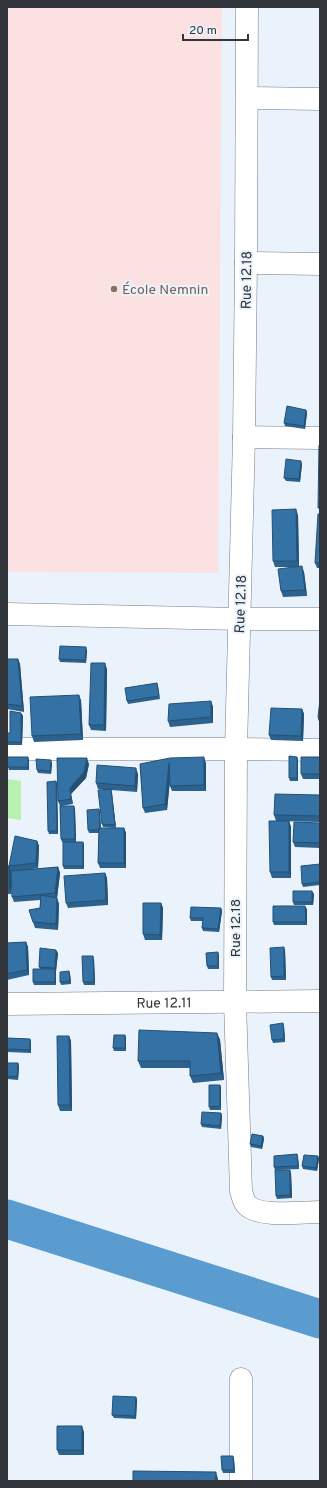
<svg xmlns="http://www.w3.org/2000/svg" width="327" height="1488" font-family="Overpass,sans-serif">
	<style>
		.education { fill: #fce1e2 }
		.green { fill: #baf0af }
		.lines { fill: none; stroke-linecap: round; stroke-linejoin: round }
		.river { stroke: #5a9cd0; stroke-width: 39 }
		.street-casing { stroke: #747c83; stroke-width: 23 }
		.street { stroke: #fff; stroke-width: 22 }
		.wall { fill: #2d628e }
		.shaded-wall { fill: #245074 }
		.building { fill: #3472a5; stroke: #245074 }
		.education-dot { fill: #8d6e63; stroke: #eaf3fc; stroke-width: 1.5 }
		.labels { text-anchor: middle; stroke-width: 4; stroke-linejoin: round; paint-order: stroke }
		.street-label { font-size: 14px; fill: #323539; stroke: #eaf3fc }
		.education-label { font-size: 14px; fill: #785e54; stroke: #eaf3fc; text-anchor: start }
	</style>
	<rect width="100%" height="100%" fill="#eaf3fc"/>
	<path class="education" d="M7,7H222L218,573L7,572Z"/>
	<path class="green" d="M7,779L21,781V820L7,818Z"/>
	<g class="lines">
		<path class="river" d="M7,1219L320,1319"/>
		<defs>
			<g id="street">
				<path d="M247,7L246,263L244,437L236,749L235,1002L241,1191C243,1197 243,1201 247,1205C259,1218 303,1212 320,1212"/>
				<path d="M248,98L320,99"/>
				<path d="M246,263L320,264"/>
				<path d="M244,437L320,438"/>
				<path d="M7,614L239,619H320"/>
				<path d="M7,749H236L320,750"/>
				<path id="s1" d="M7,1004L320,1001"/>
				<path d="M241,1481V1379"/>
			</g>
		</defs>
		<use href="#street" class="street-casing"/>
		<use href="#street" class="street"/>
	</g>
	<path class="wall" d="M306,410L307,413L305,429L285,426L284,423Z
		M302,464L300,482L286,481L284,478Z
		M320,514V568H317L315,563Z
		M298,515L299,567L304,572L307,596L283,597L281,591L298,567H275L273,561Z
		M87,650L86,663L60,662L59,659Z
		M7,659H18L20,664L24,712L7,709Z
		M107,669L106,731L91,730L89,725Z
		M157,683L158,686L160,699L128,704L127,701Z
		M81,700L83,740L34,742L32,736Z
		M211,701L213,707V723L170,727L168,721Z
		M302,709L304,714L303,741L271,740L269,735Z
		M21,713L23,716L22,745H7V733H10Z
		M297,757L298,760V781H290L289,778Z
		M320,757V779H303L301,774Z
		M29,760V770H9L8,767Z
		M52,763L51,774L38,773L37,770Z
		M206,763V791H172L170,786V781L167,810L145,813L143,808L140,764Z
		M89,764L86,778L71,794L73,804L61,806L75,809L76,842H83L84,845V869H64L63,866V842H62L61,839L60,806L58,801Z
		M138,774L137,792L111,790L116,828L103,827L102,824L104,789H98L96,783Z
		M56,781L57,784L58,834H49L48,831Z
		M320,795V822L276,821L274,815Z
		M100,812L101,828H124L126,833V868H100L98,863L99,833H89L88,830Z
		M289,821L291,827V878H272L270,872Z
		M320,823V848L295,847L293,842Z
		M37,841L39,846L38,868L26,870L58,867L60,873L57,898V899L59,904L58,930L35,928L29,910L40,908V900L14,902L12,897L11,872L9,866Z
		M320,864V885L303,887L302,884Z
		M7,866H9L11,872V894H7Z
		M105,873L107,878L108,905L68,908L66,903Z
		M314,894L313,905H294L293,902Z
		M161,903L163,908L162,940H145L143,934Z
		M221,908L222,911L219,932L203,931L202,928L203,921H191L190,918Z
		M307,909V925H274L273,922Z
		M26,942L28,947L29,975L7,980V943Z
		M285,950L286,980H272L271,977Z
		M58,953L56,971V985H34L33,982L40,969L39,967Z
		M219,955V969H208L207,966Z
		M94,959L95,985H84L83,982Z
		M69,971L70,974L71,984L61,985L60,982Z
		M284,1026L285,1042L273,1043L272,1040Z
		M217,1033L220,1040L224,1080L193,1083L190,1076V1068H141L138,1061Z
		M125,1035L126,1038V1051H114L113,1048Z
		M69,1036L71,1041L72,1111H60L58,1105Z
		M7,1038L30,1039L31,1042V1053L7,1052Z
		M7,1063H18L19,1066L18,1080L7,1079Z
		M220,1085L221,1088V1110H210L209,1107Z
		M221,1113L222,1116L221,1129L202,1127L201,1124Z
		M263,1136L264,1139L262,1149L251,1147L250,1144Z
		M297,1154L298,1157L299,1169L275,1170L274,1167Z
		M318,1156L319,1159L317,1171L303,1169L302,1166Z
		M291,1173L292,1198L277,1199L276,1196Z
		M136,1397L137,1400L136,1419L114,1418L112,1415Z
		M84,1432V1455H59L57,1450Z
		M233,1456L234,1459L235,1473H223L222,1470Z"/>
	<path class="shaded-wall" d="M306,410L307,413L305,429L304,426Z
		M301,461L302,464L300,482L299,479Z
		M296,509L298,515L299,567L297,561Z
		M302,566L304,572L307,596L305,590Z
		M86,647L87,650L86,663L85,660Z
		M18,659L20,664L24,712L22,706Z
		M105,663L107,669L106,731L104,725Z
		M79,695L81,700L83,740L81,734Z
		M211,701L213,707V723L211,717Z
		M302,709L304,714L303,741L301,736Z
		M21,713L23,716L22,745L21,742Z
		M28,757L29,760V770L28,767Z
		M204,757L206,763V791L204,785Z
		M297,757L298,760V781L297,778Z
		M87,758L89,764L86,778L71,794L73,804L71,799L70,788Z
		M51,760L52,763L51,774L50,771Z
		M169,763L171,768L167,810L165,804Z
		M136,768L138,774L137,792L135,786Z
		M56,781L57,784L58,834L57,831Z
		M111,789L112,792L116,828L115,825Z
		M74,806L75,809L76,842L75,839Z
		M99,809L100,812L101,833L100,830Z
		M289,821L291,827V878L289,872Z
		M124,828L126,833V868L124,863Z
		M37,841L39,846L38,868L36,863Z
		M83,842L84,845V869L83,866Z
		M9,866L11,872V894L9,888Z
		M58,867L60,873L57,898L55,893Z
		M105,873L107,878L108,905L106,900Z
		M312,891L314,894L313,905L312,902Z
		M57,898L59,904L58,930L56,924Z
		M161,903L163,908L162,940L160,935Z
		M305,906L307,909V925L306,922Z
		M221,908L222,911L219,932L218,929Z
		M26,942L28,947L29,975L27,970Z
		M284,947L285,950L286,980L284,976Z
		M56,950L58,953L56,971L55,968Z
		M218,952L219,955V969L218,966Z
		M93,956L94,959L95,985L94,982Z
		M55,969L56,972V985L55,982Z
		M69,971L70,974L71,984L70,981Z
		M283,1023L284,1026L285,1042L284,1039Z
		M217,1033L220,1040L224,1080L221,1073Z
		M125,1035L126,1038V1051L125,1048Z
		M69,1036L71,1041L72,1111L70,1105Z
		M30,1039L31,1042V1053L30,1050Z
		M18,1063L19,1066L18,1080L17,1077Z
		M220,1085L221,1088V1110L220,1106Z
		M221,1113L222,1116L221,1129L220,1126Z
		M263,1136L264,1139L262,1149L261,1146Z
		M297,1154L298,1157L299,1169L298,1166Z
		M318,1156L319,1159L317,1171L316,1168Z
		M290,1170L291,1173L292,1198L290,1195Z
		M136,1397L137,1400L136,1419L135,1416Z
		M82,1426L84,1432V1455L82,1450Z
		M233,1456L234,1459L235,1473L234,1470Z
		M216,1472L218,1479V1481H215Z"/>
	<path class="building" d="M287,406L306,410L304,426L284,423Z
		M319,445H320V508H318Z
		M286,459L301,461L299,479L284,478Z
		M296,509L297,561H273L272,510Z
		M318,514H320V563H315Z
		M302,566L305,590L281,591L278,569Z
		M60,646L86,647L85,660L59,659Z
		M7,659H18L22,706L7,704Z
		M91,663H105L104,725H89Z
		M157,683L159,696L127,701L125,688Z
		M79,695L81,734L32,736L30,697Z
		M320,700V723L318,717Z
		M211,701V717L168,721L169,704Z
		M271,708L302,709L301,736L269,735Z
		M10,711L21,713V742H7V733H10Z
		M289,756L297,757V778H289Z
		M7,757H28V767H8Z
		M204,757V785L170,786L169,763L165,804L143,808L140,764L170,758Z
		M301,757H320V774H301Z
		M57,758H87L84,772L70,788L71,799L58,801Z
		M36,759L51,760L50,771L37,770Z
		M97,765L136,768L135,786L96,783Z
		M56,781L57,831H48L47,782Z
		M111,789L115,825L102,824L98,790Z
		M275,794L320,795V816L274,815Z
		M60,806H74L75,839H61Z
		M99,809L100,828H99V830H88L87,810Z
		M269,821H289V872H270Z
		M294,822L320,823V843L293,842Z
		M99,828H124V863H98Z
		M15,836L37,841L36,863L9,866Z
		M63,842H83V866H63Z
		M320,864V882L302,884L301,866Z
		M7,866H9V888H7Z
		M58,867L55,893L12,897L11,871Z
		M105,873L106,900L66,903L64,876Z
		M293,891H312V902H293Z
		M41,895L57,898L56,924L33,922L29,910L40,908Z
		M143,903H161L160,935L143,934Z
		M273,906H305L306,922H273Z
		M191,907L221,908L218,929L202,928L203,918H190Z
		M26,942L27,970L7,974V943Z
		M284,947V976L271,977L270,948Z
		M40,948L56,950L55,968L39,967Z
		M218,952V966H207L206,953Z
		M82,956H93L94,982H83Z
		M33,969H55V982H33Z
		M69,971L70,981L60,982V972Z
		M283,1023L284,1039L272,1040L270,1025Z
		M139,1030L217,1033L221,1073L190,1076V1061H138Z
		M114,1035H125V1048H113Z
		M57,1036H69L70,1105H58Z
		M7,1038L30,1039V1050L7,1049Z
		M7,1063H18L17,1077L7,1076Z
		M209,1085H220V1106L209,1107Z
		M202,1112L221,1113L220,1126L201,1124Z
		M252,1134L263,1136L261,1146L250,1144Z
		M297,1154L298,1166L274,1167V1156Z
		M304,1155L318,1156L316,1168L302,1166Z
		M275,1170H290V1195L276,1196Z
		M113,1396L136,1397L135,1416L112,1415Z
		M57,1426H82V1450H57Z
		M221,1456H233L234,1470H222Z
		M133,1471L216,1472L215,1481H133Z"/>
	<circle class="education-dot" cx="114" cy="289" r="4"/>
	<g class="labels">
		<g class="street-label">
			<text transform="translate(246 280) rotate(-89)" y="5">Rue 12.18</text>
			<text transform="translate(240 604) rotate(-88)" y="5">Rue 12.18</text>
			<text transform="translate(235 928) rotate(-90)" y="5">Rue 12.18</text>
			<text dy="5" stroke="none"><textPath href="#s1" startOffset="157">Rue 12.11</textPath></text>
		</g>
		<g class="education-label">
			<text x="122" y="294">École Nemnin</text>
		</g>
	</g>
	<rect width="327" height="1488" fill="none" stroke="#323539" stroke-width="16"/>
	<path d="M183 34v6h65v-6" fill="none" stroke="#323539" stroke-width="2"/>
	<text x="189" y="34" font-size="12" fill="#323539" stroke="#eaf3fc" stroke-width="3" paint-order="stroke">20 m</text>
</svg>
